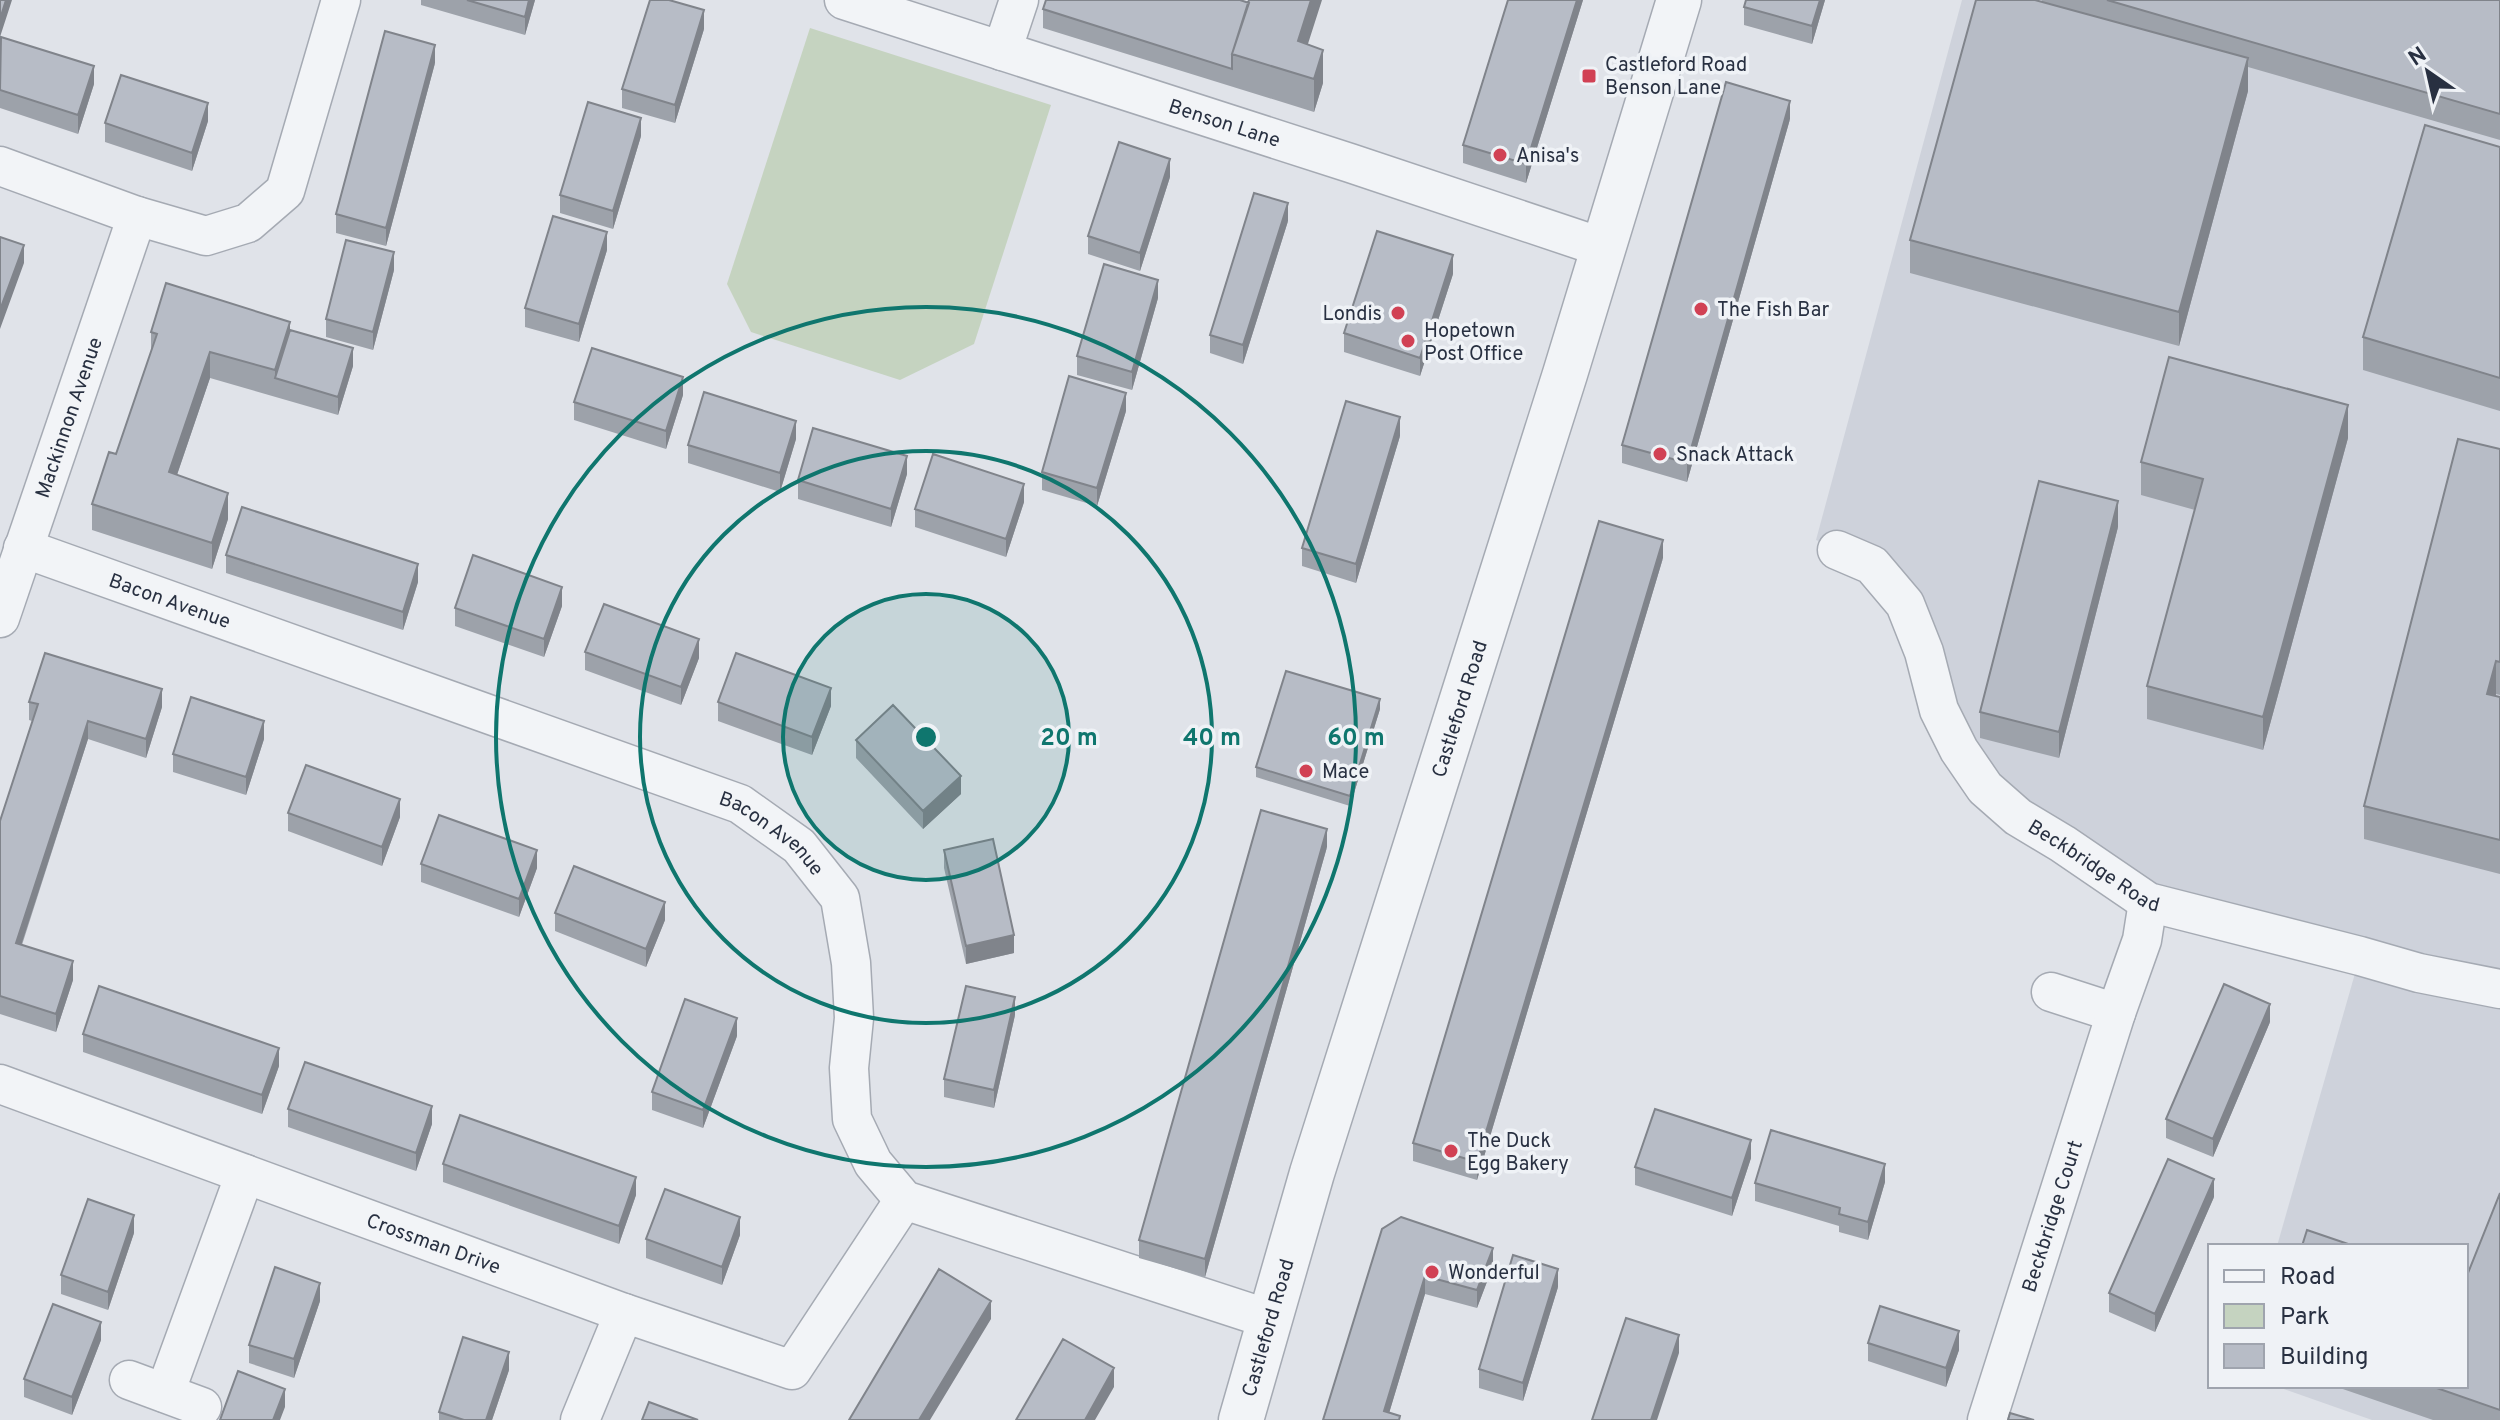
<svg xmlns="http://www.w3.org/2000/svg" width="2500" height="1420" font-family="Overpass,sans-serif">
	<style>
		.built { fill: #ced2db }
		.green { fill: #c5d3c0 }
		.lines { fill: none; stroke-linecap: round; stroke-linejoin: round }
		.minor-casing { stroke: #a5aab3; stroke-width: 41 }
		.tertiary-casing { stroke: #a5aab3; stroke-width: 47 }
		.minor { stroke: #f2f4f7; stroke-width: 38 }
		.tertiary { stroke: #f2f4f7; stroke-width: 44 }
		.wall { fill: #9da2aa }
		.shaded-wall { fill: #80848b }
		.building { fill: #b7bcc6; stroke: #80848b; stroke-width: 2 }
		.ring { fill: none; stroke: #0f766e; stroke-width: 4 }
		.poi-dot { fill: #d14154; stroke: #eff2f6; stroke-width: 3 }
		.labels { text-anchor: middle; stroke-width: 7; stroke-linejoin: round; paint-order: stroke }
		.poi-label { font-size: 20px; fill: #283041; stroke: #eff2f6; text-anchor: start }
		.street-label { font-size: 20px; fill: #283041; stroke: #eff2f6 }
		.centre { fill: #0f766e; stroke: #eff2f6; stroke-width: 4 }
		.ring-label { font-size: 24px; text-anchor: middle; font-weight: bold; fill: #0f766e; stroke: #eff2f6; stroke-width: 7; stroke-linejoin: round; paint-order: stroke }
	</style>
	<rect width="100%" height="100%" fill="#e0e3e9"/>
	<path class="built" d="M1962,0H2500V1420H2372L2275,1386H2466V1246H2277L2360,956L2148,902L2018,817L1872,565L1816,540Z"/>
	<path class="green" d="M810,28L1051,105L974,344L900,380L751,332L727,284Z"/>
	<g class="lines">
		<defs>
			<g id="minor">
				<path id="s1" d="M844,0L1350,163L1604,248"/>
				<path d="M1002,51L1019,0"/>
				<path d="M0,166L137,216L206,236L248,223L285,191L341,0"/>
				<path id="s2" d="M23,548L740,804L799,846L840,898L851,963L854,1018L849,1068L852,1119L873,1163L904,1200L1272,1320"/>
				<path id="s3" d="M1837,550L1872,565L1905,604L1924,652L1939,710L1959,750L1985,788L2018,817L2063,844L2148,902L2360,956L2419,973L2500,989"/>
				<path id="s4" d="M0,618L137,216"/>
				<path d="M2051,992L2116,1013"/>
				<path id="s5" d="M0,1084L624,1313L792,1370L904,1200"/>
				<path d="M129,1380L202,1407"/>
				<path d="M165,1393L245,1174"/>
				<path d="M580,1420L624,1313"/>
				<path id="s6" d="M1987,1420L2116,1013L2142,940L2148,902"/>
			</g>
			<g id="tertiary">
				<path id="s7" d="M1241,1420L1312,1173L1565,374L1679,0"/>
			</g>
		</defs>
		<use href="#minor" class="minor-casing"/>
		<use href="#tertiary" class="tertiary-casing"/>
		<use href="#minor" class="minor"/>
		<use href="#tertiary" class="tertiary"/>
	</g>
	<path class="wall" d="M421,0H535L525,35L421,5Z
		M1508,0H1583L1526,183L1463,163V145Z
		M1746,0H1825L1812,44L1744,25V7Z
		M2042,0H2500V140L2248,67V91L2179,346L1910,273V240Z
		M1043,9L1308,45L1323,83L1314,112L1043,28Z
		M704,29L675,123L622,108V89Z
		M0,40L94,84L78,134L0,108Z
		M435,63L386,246L336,233V214Z
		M1790,119L1687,482L1622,463V445Z
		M208,121L192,171L105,142V123Z
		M641,136L613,229L560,213V195Z
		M2500,147V411L2363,370V337Z
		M1170,177L1140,271L1088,254V236Z
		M1288,221L1243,364L1210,353V335Z
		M607,250L579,342L525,327V308Z
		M394,270L373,350L326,337V319Z
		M1453,274L1420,376L1344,352V333Z
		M1158,298L1132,390L1077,375V356Z
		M290,330L353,366L338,415L210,378L177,475L228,519L212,569L92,530V504L116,454L151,351V332Z
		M683,395L666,449L574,420V402Z
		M1126,411L1097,506L1042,490V472Z
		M1400,436L1356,583L1302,566V548Z
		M2348,438L2263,750L2147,719V686L2195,510L2141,495V462Z
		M796,439L780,492L688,463V445Z
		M2500,449V695L2496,694L2495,696L2500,697V874L2364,839V806Z
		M907,474L891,527L798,499V480Z
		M1024,502L1006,557L915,527V509Z
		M2118,527L2059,758L1980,738V712Z
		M226,555L418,582L403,630L226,573Z
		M1663,558L1477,1180L1413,1161V1143Z
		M562,606L544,657L455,626V608Z
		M585,652L699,658L681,705L585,670Z
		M29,702L162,707L146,758L88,739L22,945L73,980L56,1032L0,1014V821L32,721L29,720Z
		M718,702L831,706L812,755L718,721Z
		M1380,709L1350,806L1256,777V767Z
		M264,739L246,795L173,772V754Z
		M856,740L961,794L923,829L856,758Z
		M288,813L400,817L382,866L288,831Z
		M1327,847L1205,1277L1139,1258V1240Z
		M944,850L1014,953L966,964L944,868Z
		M421,864L537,868L519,917L421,882Z
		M555,913L665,920L646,967L555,931Z
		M1015,1015L994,1108L944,1097V1079Z
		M2270,1022L2213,1157L2166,1138V1119Z
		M83,1034L279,1066L262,1114L83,1052Z
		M737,1036L703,1128L652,1110V1092Z
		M288,1109L432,1124L416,1171L288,1127Z
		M1751,1158L1732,1216L1635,1185V1167Z
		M443,1164L636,1195L619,1244L443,1182Z
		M1885,1182L1868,1240L1839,1232V1226L1755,1201V1183Z
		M2500,1193V1420H2433L2334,1386H2466Z
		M2214,1197L2155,1332L2109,1312V1293Z
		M1382,1229L1493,1266L1477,1308L1425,1294L1389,1413L1400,1420H1323Z
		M134,1233L108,1310L61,1294V1275Z
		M740,1235L722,1285L646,1258V1239Z
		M1558,1287L1523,1401L1479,1388V1369Z
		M320,1301L294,1378L249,1363V1345Z
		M101,1340L72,1415L24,1397V1379Z
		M1868,1343L1959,1350L1946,1387L1868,1361Z
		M509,1370L492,1420H439V1412Z"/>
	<path class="shaded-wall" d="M6,0H12L0,37V19Z
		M529,0H535L525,35V17Z
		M1311,0H1322L1298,75V41Z
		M1577,0H1583L1526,183V164Z
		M1820,0H1825L1812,44V26Z
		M704,10V29L675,123V105Z
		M435,45V63L386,246V228Z
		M1323,50V83L1314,112V79Z
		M2248,58V91L2179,346V312Z
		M94,66V84L78,134V115Z
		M1790,101V119L1687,482V463Z
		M208,103V121L192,171V153Z
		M641,118V136L613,229V211Z
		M1170,159V177L1140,271V253Z
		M1288,203V221L1243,364V345Z
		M607,232V250L579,342V324Z
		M24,245V263L0,329V310Z
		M394,252V270L373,350V332Z
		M1453,255V274L1420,376V358Z
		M1158,280V298L1132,390V372Z
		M290,322V348L275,378V370Z
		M353,348V366L338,415V397Z
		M210,352V378L169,498V472Z
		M683,377V395L666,449V431Z
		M1126,393V411L1097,506V488Z
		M2348,405V438L2263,750V717Z
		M1400,417V436L1356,583V564Z
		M796,421V439L780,492V473Z
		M907,456V474L891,527V509Z
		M1024,484V502L1006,557V539Z
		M228,493V519L212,569V543Z
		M2118,501V527L2059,758V732Z
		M1663,540V558L1477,1180V1162Z
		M418,564V582L403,630V612Z
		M562,587V606L544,657V639Z
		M699,639V658L681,705V687Z
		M2496,661V694L2487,727V694Z
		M831,688V706L812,755V737Z
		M162,689V707L146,758V739Z
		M1380,699V709L1350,806V796Z
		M88,721V739L16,961V943Z
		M264,721V739L246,795V777Z
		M961,776V794L923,829V811Z
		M400,799V817L382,866V847Z
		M1327,829V847L1205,1277V1259Z
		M537,850V868L519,917V899Z
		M665,902V920L646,967V949Z
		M1014,935V953L966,964V946Z
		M73,961V980L56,1032V1014Z
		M1015,997V1015L994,1108V1090Z
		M2270,1004V1022L2213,1157V1139Z
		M737,1018V1036L703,1128V1110Z
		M279,1048V1066L262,1114V1095Z
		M432,1106V1124L416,1171V1153Z
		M1751,1140V1158L1732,1216V1198Z
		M1885,1164V1182L1868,1240V1222Z
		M636,1177V1195L619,1244V1226Z
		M2214,1179V1197L2155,1332V1314Z
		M134,1215V1233L108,1310V1292Z
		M740,1217V1235L722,1285V1267Z
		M1493,1248V1266L1477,1308V1290Z
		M1558,1269V1287L1523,1401V1383Z
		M1425,1276V1294L1387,1420L1384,1411Z
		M320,1283V1301L294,1378V1359Z
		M991,1301V1319L930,1420H919Z
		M101,1322V1340L72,1415V1397Z
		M1959,1331V1350L1946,1387V1368Z
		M1679,1335V1353L1657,1420H1651Z
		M509,1352V1370L492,1420H486Z
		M1114,1368V1387L1095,1420H1085Z
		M285,1389V1407L280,1420H273Z"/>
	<path class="building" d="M0,0H6L0,19Z
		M467,0H529L525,17Z
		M650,0H669L704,10L675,105L622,89Z
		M1046,0H1240L1249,3L1232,54V69L1043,9Z
		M1249,0H1311L1298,41L1323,50L1314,79L1232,54Z
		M1508,0H1577L1526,164L1463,145Z
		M1746,0H1820L1812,26L1744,7Z
		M1976,0H2035L2248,58L2179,312L1910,240Z
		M2107,0H2500V114Z
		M385,31L435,45L386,228L336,214Z
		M1,37L94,66L78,115L0,90Z
		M121,75L208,103L192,153L105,123Z
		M1726,82L1790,101L1687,463L1622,445Z
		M588,102L641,118L613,211L560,195Z
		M2425,125L2500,147V378L2363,337Z
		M1119,142L1170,159L1140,253L1088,236Z
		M1254,193L1288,203L1243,345L1210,335Z
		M553,216L607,232L579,324L525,308Z
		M1377,231L1453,255L1420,358L1344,333Z
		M0,237L24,245L0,310Z
		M346,240L394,252L373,332L326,319Z
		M1104,264L1158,280L1132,372L1077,356Z
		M166,283L290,322L275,370L210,352L169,472L228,493L212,543L92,504L109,452L116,454L157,334L151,332Z
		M290,330L353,348L338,397L275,378Z
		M592,348L683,377L666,431L574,402Z
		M2169,357L2348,405L2263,717L2147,686L2203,479L2141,462Z
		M1069,376L1126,393L1097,488L1042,472Z
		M704,392L796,421L780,473L688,445Z
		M1346,401L1400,417L1356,564L1302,548Z
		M813,428L907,456L891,509L798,480Z
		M2458,439L2500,449V662L2496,661L2487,694L2500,697V840L2364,806Z
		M933,454L1024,484L1006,539L915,509Z
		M2039,481L2118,501L2059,732L1980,712Z
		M242,507L418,564L403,612L226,555Z
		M1599,521L1663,540L1477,1162L1413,1143Z
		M473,555L562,587L544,639L455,608Z
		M604,604L699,639L681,687L585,652Z
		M45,653L162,689L146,739L88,721L71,775L16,943L73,961L56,1014L0,996V821L38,704L29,702Z
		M736,653L831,688L812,737L718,702Z
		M1286,671L1380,699L1350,796L1256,767Z
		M191,697L264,721L246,777L173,754Z
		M893,705L961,776L923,811L856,740Z
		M306,765L400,799L382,847L288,813Z
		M1261,810L1327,829L1205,1259L1139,1240Z
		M439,815L537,850L519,899L421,864Z
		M993,839L1014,935L966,946L944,850Z
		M574,866L665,902L646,949L555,913Z
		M2224,984L2270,1004L2213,1139L2166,1119Z
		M99,986L279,1048L262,1095L83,1034Z
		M966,986L1015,997L994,1090L944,1079Z
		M685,999L737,1018L703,1110L652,1092Z
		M305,1062L432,1106L416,1153L288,1109Z
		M1655,1109L1751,1140L1732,1198L1635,1167Z
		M460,1115L636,1177L619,1226L443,1164Z
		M1771,1130L1885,1164L1868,1222L1839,1214L1840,1208L1755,1183Z
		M2168,1159L2214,1179L2155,1314L2109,1293Z
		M665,1189L740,1217L722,1267L646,1239Z
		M2500,1193V1410L2431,1386H2466V1278Z
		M88,1199L134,1215L108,1292L61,1275Z
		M1401,1217L1493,1248L1477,1290L1425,1276L1384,1411L1400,1416L1399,1420H1323L1382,1229Z
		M2307,1230L2354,1246H2302Z
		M1513,1255L1558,1269L1523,1383L1479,1369Z
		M275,1267L320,1283L294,1359L249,1345Z
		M939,1269L991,1301L919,1420H849Z
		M53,1304L101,1322L72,1397L24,1379Z
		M1880,1306L1959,1331L1946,1368L1868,1343Z
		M1626,1318L1679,1335L1651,1420H1592Z
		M463,1337L509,1352L486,1420H464L439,1412Z
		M1063,1339L1114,1368L1085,1420H1016Z
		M238,1371L285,1389L273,1420H220Z
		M649,1402L698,1420H642Z
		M2010,1413L2034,1420H2008Z"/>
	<circle cx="926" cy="737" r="143" fill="#0f766e" fill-opacity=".12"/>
	<g class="ring">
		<circle cx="926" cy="737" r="143"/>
		<circle cx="926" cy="737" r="286"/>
		<circle cx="926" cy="737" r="430"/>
	</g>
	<g class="poi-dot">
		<rect x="1581" y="68" width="16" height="16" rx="4"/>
		<circle cx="1500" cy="155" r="8"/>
		<circle cx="1701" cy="309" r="8"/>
		<circle cx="1398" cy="313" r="8"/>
		<circle cx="1408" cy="341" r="8"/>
		<circle cx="1660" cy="454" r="8"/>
		<circle cx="1306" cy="771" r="8"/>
		<circle cx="1451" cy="1151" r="8"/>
		<circle cx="1432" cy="1272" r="8"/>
	</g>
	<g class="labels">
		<g class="poi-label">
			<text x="1605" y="71">Castleford Road<tspan x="1605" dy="23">Benson Lane</tspan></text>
			<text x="1516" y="162">Anisa's</text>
			<text x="1717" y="316">The Fish Bar</text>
			<text x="1382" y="320" text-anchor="end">Londis</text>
			<text x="1424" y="337">Hopetown<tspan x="1424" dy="23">Post Office</tspan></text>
			<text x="1676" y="461">Snack Attack</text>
			<text x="1322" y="778">Mace</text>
			<text x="1467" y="1147">The Duck<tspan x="1467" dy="23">Egg Bakery</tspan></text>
			<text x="1448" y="1279">Wonderful</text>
		</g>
		<g class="street-label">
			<text dy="7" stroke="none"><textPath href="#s1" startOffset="400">Benson Lane</textPath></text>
			<text dy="7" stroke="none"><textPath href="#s4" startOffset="212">Mackinnon Avenue</textPath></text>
			<text dy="7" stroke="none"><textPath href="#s2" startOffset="156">Bacon Avenue</textPath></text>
			<text dy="7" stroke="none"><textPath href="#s7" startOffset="744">Castleford Road</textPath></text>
			<text dy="7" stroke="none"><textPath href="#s2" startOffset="804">Bacon Avenue</textPath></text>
			<text dy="7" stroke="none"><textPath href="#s3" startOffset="426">Beckbridge Road</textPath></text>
			<text dy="7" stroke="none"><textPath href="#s6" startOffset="214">Beckbridge Court</textPath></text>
			<text dy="7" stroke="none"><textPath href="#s5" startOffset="462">Crossman Drive</textPath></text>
			<text dy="7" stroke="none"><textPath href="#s7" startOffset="96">Castleford Road</textPath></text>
		</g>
	</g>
	<circle cx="926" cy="737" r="12" class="centre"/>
	<g class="ring-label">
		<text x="1069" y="745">20 m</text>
		<text x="1212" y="745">40 m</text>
		<text x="1356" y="745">60 m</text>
	</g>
	<rect x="2208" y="1244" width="260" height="144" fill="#eff2f6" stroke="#9fa4ae" stroke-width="2"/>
	<rect x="2224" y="1270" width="40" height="12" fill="#f2f4f7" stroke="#9fa4ae" stroke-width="2"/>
	<text x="2280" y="1284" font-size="24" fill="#283041">Road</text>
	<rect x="2224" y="1304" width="40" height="24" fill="#c5d3c0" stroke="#9fa4ae" stroke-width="2"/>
	<text x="2280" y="1324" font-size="24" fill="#283041">Park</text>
	<rect x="2224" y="1344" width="40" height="24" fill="#b7bcc6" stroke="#9fa4ae" stroke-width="2"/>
	<text x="2280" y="1364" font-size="24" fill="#283041">Building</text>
	<g transform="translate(2428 72) rotate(326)" stroke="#eff2f6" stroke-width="6" paint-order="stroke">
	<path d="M0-6L14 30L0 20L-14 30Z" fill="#283041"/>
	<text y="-12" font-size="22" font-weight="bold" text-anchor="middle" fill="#283041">N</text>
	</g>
</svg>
